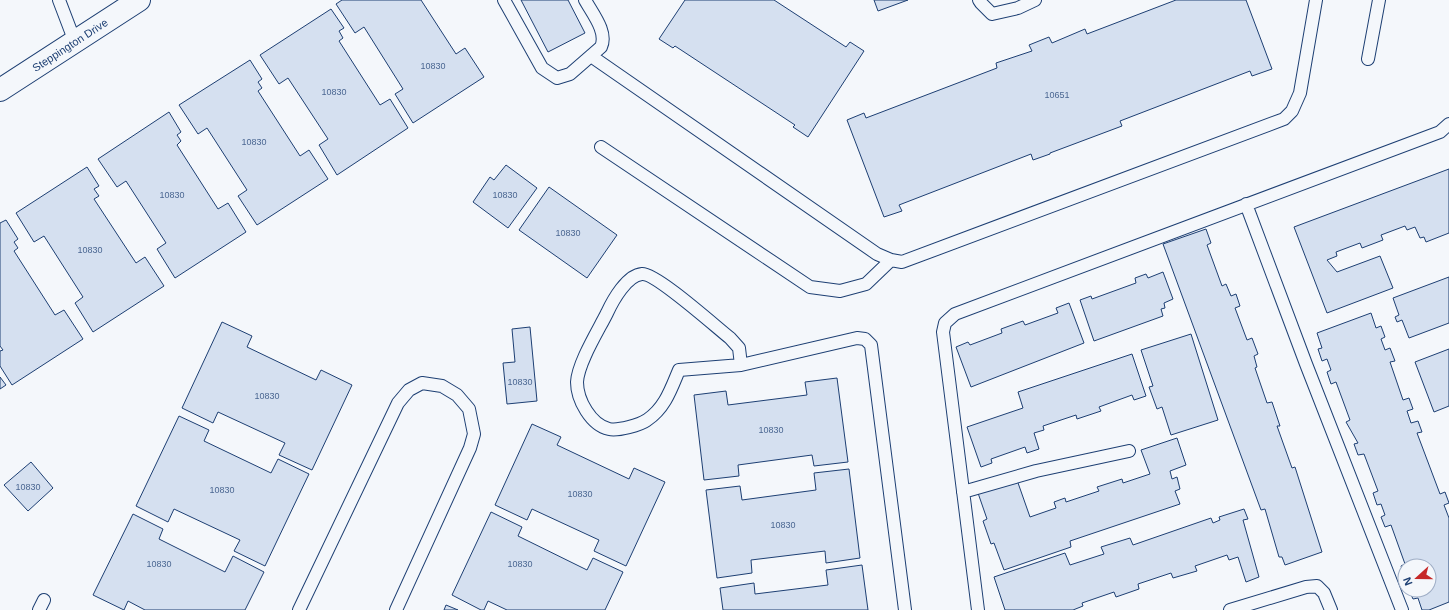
<svg xmlns="http://www.w3.org/2000/svg" width="1449" height="610" font-family="Arial,sans-serif">
	<style>
		.building { fill: #d5e0f0; stroke: #1d3f73 }
		.lines { fill: none; stroke-linecap: round; stroke-linejoin: round }
		.service-casing { stroke: #1d3f73; stroke-width: 14 }
		.minor-casing { stroke: #1d3f73; stroke-width: 24 }
		.service { stroke: #f4f7fb; stroke-width: 12 }
		.minor { stroke: #f4f7fb; stroke-width: 22 }
		.labels { text-anchor: middle; stroke-width: 3; stroke-linejoin: round; paint-order: stroke }
		.number-label { font-size: 9px; fill: #4b6792 }
		.street-label { font-size: 11px; fill: #1d3f73; stroke: #f4f7fb }
	</style>
	<rect width="100%" height="100%" fill="#f4f7fb"/>
	<path class="building" d="M342,0H421L456,54L465,48L484,77L413,123L395,94L403,89L364,27L355,33L336,4Z
		M521,0H568L585,33L548,52Z
		M685,0H774L846,47L850,42L864,51L808,137L793,127L795,125L675,46L673,48L659,39Z
		M874,0H908L878,11Z
		M1176,0H1246L1272,69L1252,76L1250,71L1120,121L1122,126L1050,153V154L1033,160L1031,154L899,205L902,211L884,217L847,120L864,113L866,118L997,68L996,63L1032,51L1029,45L1049,37L1052,43L1085,29L1087,34Z
		M331,9L344,28L339,31L343,38L339,41L380,105L390,99L408,128L337,175L319,145L328,139L288,78L279,84L260,55Z
		M250,60L262,79L258,82L262,88L258,91L300,156L309,150L328,179L257,225L238,196L247,190L207,128L198,134L179,105Z
		M169,112L181,132L177,135L181,141L177,145L218,209L228,203L246,232L175,278L157,249L166,243L126,181L117,187L98,159Z
		M506,165L537,188L508,228L473,202L490,177L494,180Z
		M87,167L99,186L94,189L99,196L94,199L136,263L145,257L164,286L93,332L75,303L83,297L44,236L34,242L16,213Z
		M1449,169V233L1426,242L1424,237L1420,238L1415,227L1407,230L1405,226L1381,235L1383,240L1362,248L1360,243L1336,252L1337,256L1327,260L1337,272L1380,256L1393,288L1327,313L1294,227Z
		M549,187L617,235L587,278L519,230Z
		M6,220L18,239L14,242L18,248L14,251L55,315L64,310L83,339L12,385L0,366V351L3,350L0,346V223Z
		M1206,229L1211,243L1207,245L1222,286L1226,284L1231,296L1236,294L1240,306L1235,308L1247,340L1252,338L1258,354L1254,356L1257,367L1255,368L1267,403L1272,402L1280,426H1277L1292,468L1295,467L1322,552L1285,565L1282,557H1279L1265,509L1261,510L1163,244Z
		M1163,272L1173,299L1164,303L1165,308L1161,309L1163,316L1094,341L1080,300L1091,296L1092,299L1136,283L1135,278L1146,274L1148,278Z
		M1449,277V323L1409,338L1402,320L1397,322L1395,317L1399,315L1393,298Z
		M1069,303L1084,343L971,387L956,347L968,342L970,345L1002,333L1001,329L1023,321L1025,325L1058,313L1056,308Z
		M1371,313L1376,328L1381,326L1385,337L1381,339L1385,350L1390,348L1395,361L1390,362L1403,400L1409,398L1413,409L1407,411L1411,423L1418,421L1422,432L1417,433L1440,494L1445,492L1449,503L1444,505L1449,518V602L1429,610H1422L1418,598L1413,599L1409,590H1429V566H1405V577L1401,566L1405,564L1391,525L1385,527L1381,517L1385,515L1381,504L1377,505L1373,493L1378,491L1364,454L1358,455L1354,444L1358,443L1346,422L1350,420L1336,382L1331,384L1327,372L1331,370L1327,359L1322,361L1318,349L1322,348L1317,333Z
		M222,322L252,336L247,347L316,380L321,370L352,385L312,470L279,455L285,443L218,412L213,423L182,408Z
		M530,327L537,401L507,404L503,363L515,362L512,329Z
		M1191,334L1218,420L1171,435L1162,407L1157,409L1149,387L1153,386L1141,350Z
		M1449,349V406L1434,412L1415,362Z
		M1132,354L1146,396L1134,400L1132,395L1099,407L1101,411L1077,419L1076,415L1043,426L1044,430L1034,433L1039,449L1027,453L1025,447L991,459L992,463L981,467L967,427L1023,408L1018,392Z
		M0,377L6,385L0,389Z
		M837,378L848,462L814,466L812,455L738,465L739,476L704,480L694,395L726,391L728,405L807,395L805,382Z
		M179,416L209,430L204,441L271,473L278,459L309,474L265,566L234,551L240,540L174,509L168,522L136,506Z
		M532,424L561,437L557,445L629,479L634,468L665,482L626,566L594,551L599,540L532,509L527,520L495,505Z
		M1177,438L1186,465L1170,471L1172,479L1177,477L1180,489L1175,491L1180,504L1070,541L1071,547L1004,570L994,543L991,544L983,521L987,519L978,493L1017,480L1030,517L1056,508L1054,502L1065,498L1066,502L1099,491L1097,487L1122,479L1123,483L1150,474L1141,450Z
		M31,462L53,488L28,511L4,485Z
		M849,469L860,558L826,563L825,551L751,560L752,573L717,578L706,490L740,486L742,500L816,490L814,473Z
		M1244,509L1248,519L1243,520L1259,577L1246,582L1238,557L1229,560L1227,555L1195,566L1197,571L1173,578L1171,573L1138,584L1139,589L1116,597L1114,592L1082,603L1083,606L1073,610H1005L994,577L1065,553L1070,565L1104,554L1101,547L1130,538L1133,545L1211,518L1213,523L1220,520L1219,517Z
		M491,512L522,527L518,536L587,570L593,558L623,572L605,610H507L488,601L484,610H481L452,595Z
		M133,514L163,529L159,539L225,572L233,556L264,572L245,610H145L128,601L124,610L93,595Z
		M862,565L868,610H723L720,588L754,583L755,594L828,585L826,570Z
		M446,605L458,610H444Z"/>
	<g class="lines">
		<defs>
			<path id="service" d="M59,0L75,42
				M504,0L542,68L557,78L570,74L601,47C608,32 592,13 585,0
				M979,0L981,3L992,14L1018,8L1035,0
				M591,56L877,254L891,260L902,262L1284,119L1292,111L1300,93L1316,0
				M1368,59L1379,0
				M601,147L810,287L840,291L866,284L891,260
				M1246,204L1306,364L1402,610
				M741,365L739,348L730,338C716,327 656,273 642,274C627,275 613,300 607,313C598,331 578,363 577,382C577,400 591,425 609,429C618,431 640,425 647,420C665,408 671,389 679,370L741,365L857,338L865,339L871,345L905,610
				M963,492L1036,471L1129,451
				M39,610L44,600
				M299,610L398,403L409,390L422,383L442,386L457,395L469,409L474,434L470,448L396,610
				M978,610L943,332L945,323L955,314L1440,132L1449,124
				M1230,610L1306,587L1317,586L1324,593L1331,610"/>
			<path id="minor" d="M0,90L139,0"/>
		</defs>
		<use href="#service" class="service-casing"/>
		<use href="#minor" class="minor-casing"/>
		<use href="#service" class="service"/>
		<use href="#minor" class="minor"/>
	</g>
	<g class="labels">
		<g class="number-label">
			<text x="433" y="69">10830</text>
			<text x="334" y="95">10830</text>
			<text x="1057" y="98">10651</text>
			<text x="254" y="145">10830</text>
			<text x="172" y="198">10830</text>
			<text x="505" y="198">10830</text>
			<text x="568" y="236">10830</text>
			<text x="90" y="253">10830</text>
			<text x="520" y="385">10830</text>
			<text x="267" y="399">10830</text>
			<text x="771" y="433">10830</text>
			<text x="28" y="490">10830</text>
			<text x="222" y="493">10830</text>
			<text x="580" y="497">10830</text>
			<text x="783" y="528">10830</text>
			<text x="159" y="567">10830</text>
			<text x="520" y="567">10830</text>
		</g>
		<g class="street-label">
			<text transform="translate(70 45) rotate(-33)" y="4">Steppington Drive</text>
		</g>
	</g>
	<g transform="translate(1417 578) rotate(249)"><circle r="19" fill="#f4f7fb" stroke="#9eadc5"/>
	<path d="M0-3L7 15L0 10L-7 15Z" fill="#c62828"/>
	<text y="-6" font-size="11" font-weight="bold" text-anchor="middle" fill="#1d3f73">N</text>
	</g>
</svg>
